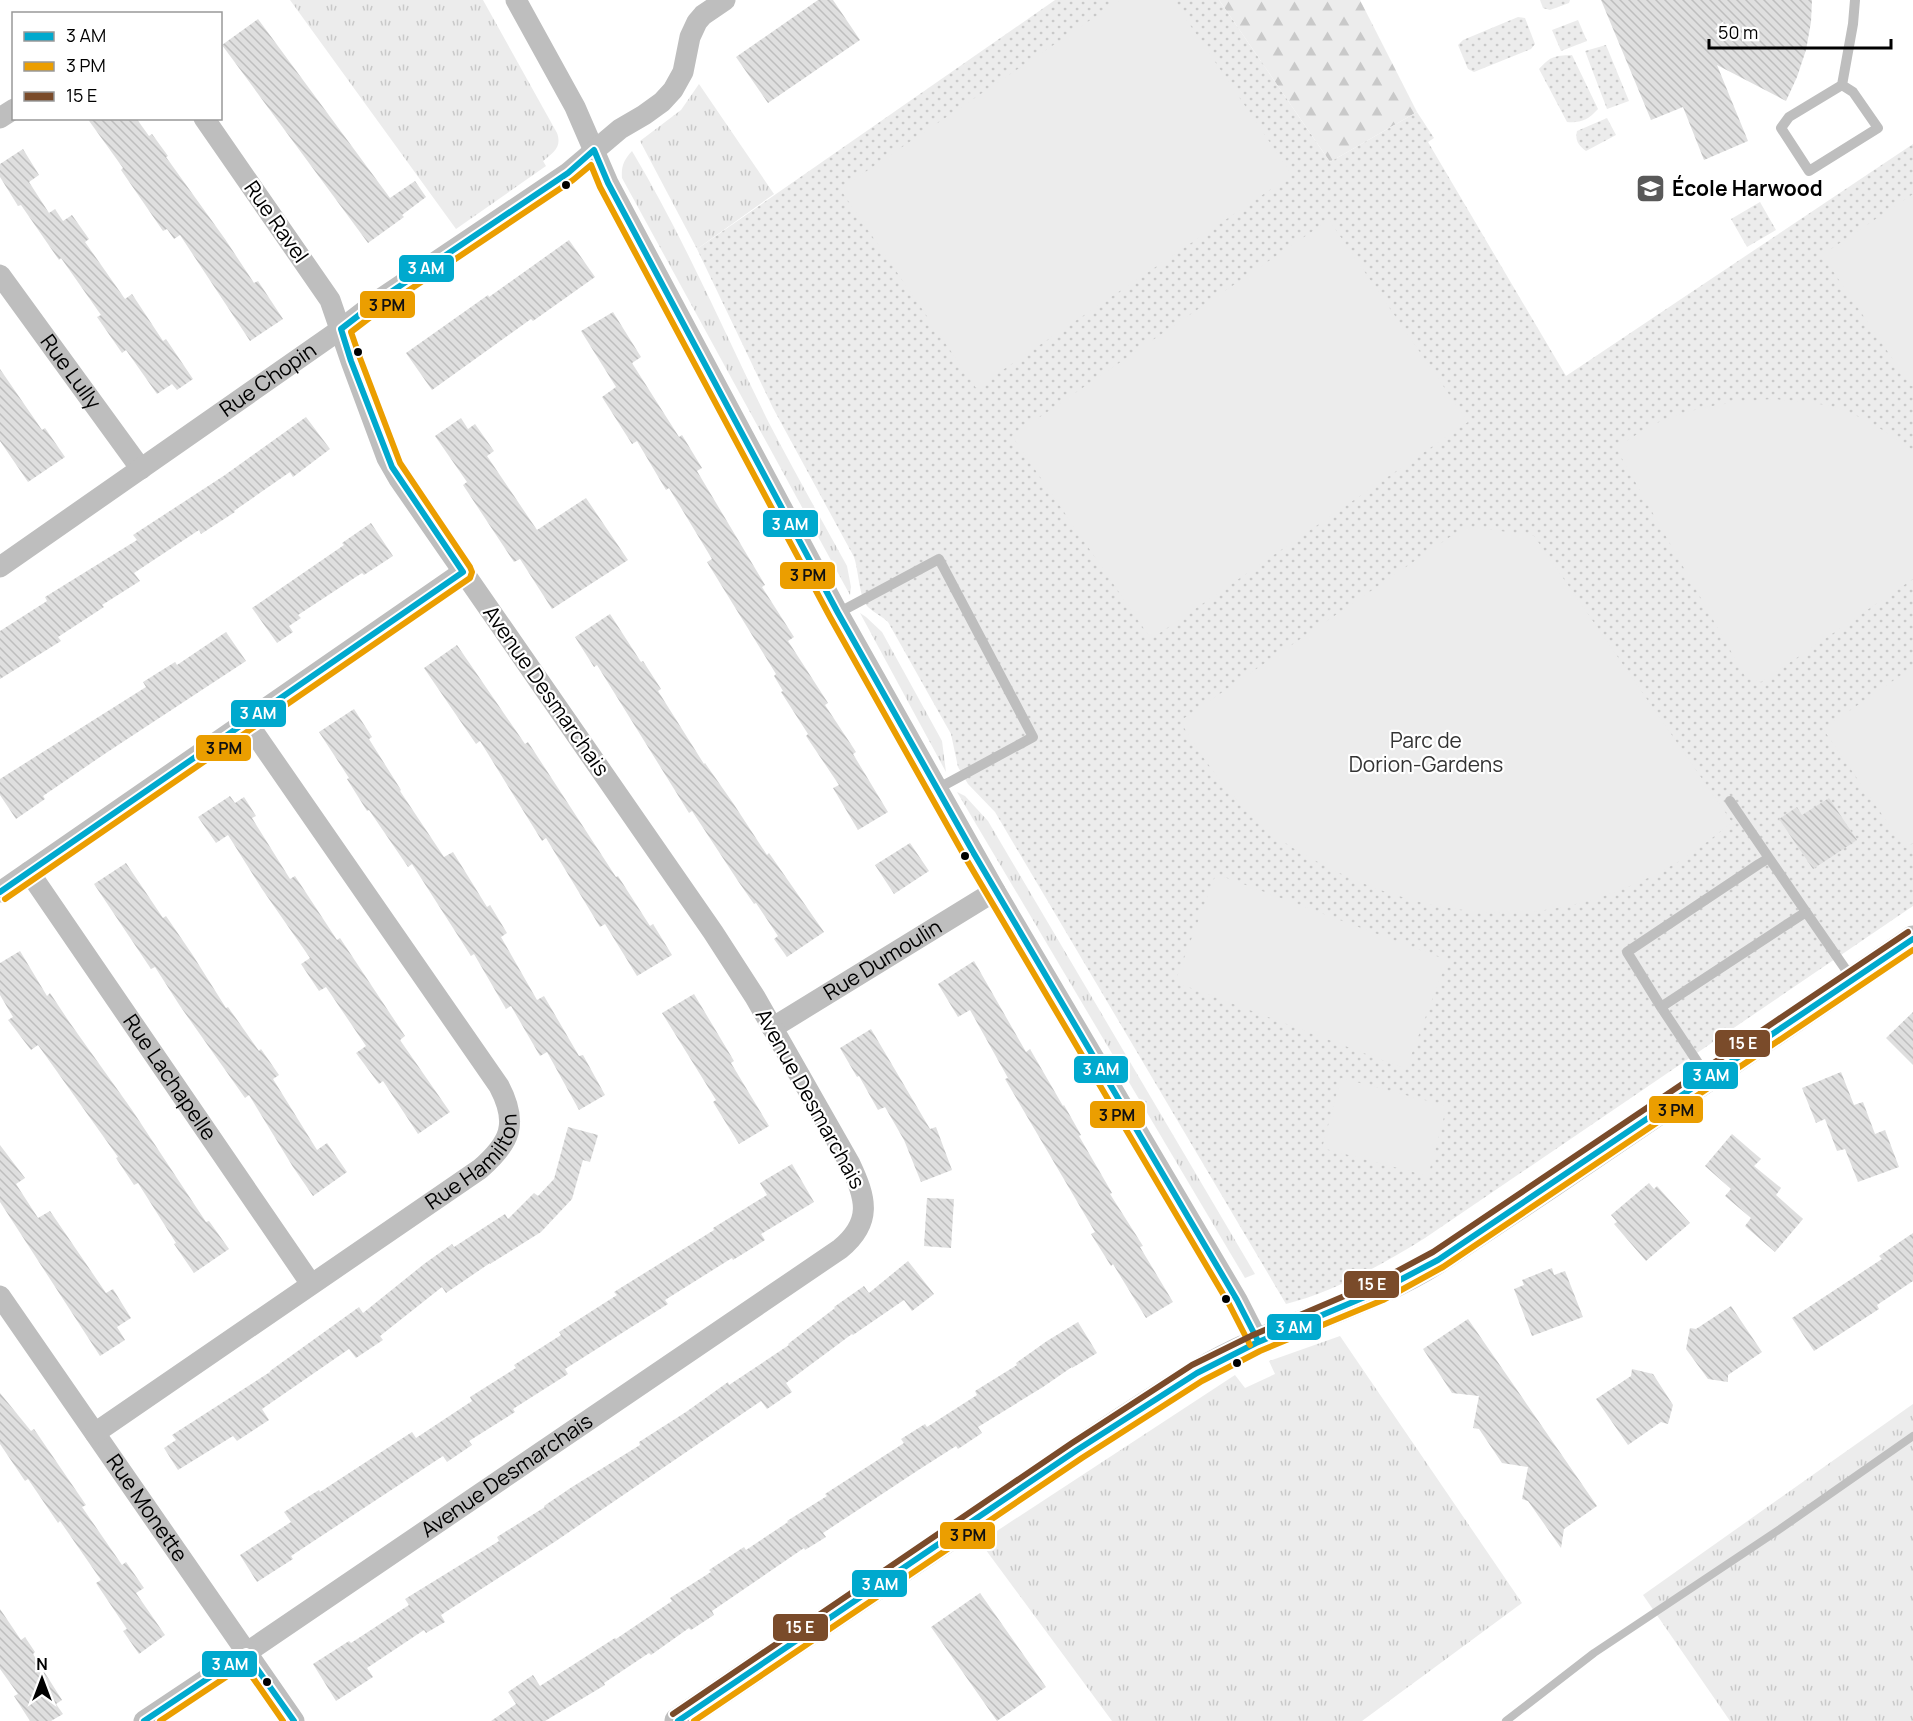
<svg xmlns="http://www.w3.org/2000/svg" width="1913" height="1721" font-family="Manrope,sans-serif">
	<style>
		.grass { fill: url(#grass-tufts) }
		.forest { fill: url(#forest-firs) }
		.park { fill: url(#park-dots) }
		.pitch { fill: #ececec }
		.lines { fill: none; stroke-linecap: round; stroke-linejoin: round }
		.stream { stroke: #bfbfbf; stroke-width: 8 }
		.building { fill: url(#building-back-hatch) }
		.service { stroke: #bebebe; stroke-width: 10 }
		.minor { stroke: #bebebe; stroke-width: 21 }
		.tertiary { stroke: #bebebe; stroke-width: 27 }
		.bus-1-casing { stroke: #fff; stroke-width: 10 }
		.bus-2-casing { stroke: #fff; stroke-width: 10 }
		.bus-3-casing { stroke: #fff; stroke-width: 10 }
		.bus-1 { stroke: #00a9ce; stroke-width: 6 }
		.bus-2 { stroke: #eb9e00; stroke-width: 6 }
		.bus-3 { stroke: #7a4b2a; stroke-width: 6 }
		.bus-dot { fill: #000; stroke: #fff; stroke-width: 2 }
		.labels { text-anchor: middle; stroke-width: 4.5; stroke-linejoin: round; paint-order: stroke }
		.poi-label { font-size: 21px; font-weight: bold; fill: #000; stroke: #fff; text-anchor: start }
		.street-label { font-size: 21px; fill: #000; stroke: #fff }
		.park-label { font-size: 21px; fill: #333; stroke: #fff }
		.line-badge { stroke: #fff; stroke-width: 2 }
		.badge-label { font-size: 16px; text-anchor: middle; font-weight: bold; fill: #fff }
		.pale-badge-label { font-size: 16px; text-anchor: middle; font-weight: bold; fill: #111 }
	</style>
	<defs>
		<pattern id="grass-tufts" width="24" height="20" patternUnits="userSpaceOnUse" patternTransform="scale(1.5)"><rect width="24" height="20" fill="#ececec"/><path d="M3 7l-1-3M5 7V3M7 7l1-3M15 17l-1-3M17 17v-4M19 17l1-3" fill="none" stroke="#c9c9c9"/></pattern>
		<pattern id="forest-firs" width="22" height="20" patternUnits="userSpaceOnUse" patternTransform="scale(1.5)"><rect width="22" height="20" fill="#ececec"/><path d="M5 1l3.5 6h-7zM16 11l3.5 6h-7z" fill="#c9c9c9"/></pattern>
		<pattern id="park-dots" width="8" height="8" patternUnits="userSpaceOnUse" patternTransform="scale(1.5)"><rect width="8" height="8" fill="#ececec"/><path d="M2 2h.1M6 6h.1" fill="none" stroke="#c9c9c9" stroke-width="1.8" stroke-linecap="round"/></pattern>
		<pattern id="building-back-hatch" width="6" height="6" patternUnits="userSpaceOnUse" patternTransform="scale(1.5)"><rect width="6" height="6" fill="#dfdfdf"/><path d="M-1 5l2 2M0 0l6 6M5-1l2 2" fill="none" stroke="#bebebe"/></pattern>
	</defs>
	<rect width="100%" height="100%" fill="#fff"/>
	<path class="grass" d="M290,0H483L557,133C562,147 554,152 543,161L546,166L456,229Z
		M699,84L774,194L697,249L640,141L681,110Z
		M632,151C684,238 724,332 769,423C794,471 821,519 847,566L851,587L850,595L622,178C621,166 624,160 632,151Z
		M860,613L866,617L882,632L942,741L946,772Z
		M957,792L965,796L988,821L1255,1274L1245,1278Z
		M1340,1336L1522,1603L1362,1721H1112L980,1542L1235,1375L1245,1388L1275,1374L1269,1361Z
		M1913,1404V1721H1730L1643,1595Z"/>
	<path class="forest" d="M1219,0H1360L1417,112L1330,162Z"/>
	<path class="park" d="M1055,0H1219L1330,162L1417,112L1434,138L1428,142L1566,376L1913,144V906L1425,1238C1383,1264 1334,1292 1286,1304L995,812L968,784L958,767L951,734L888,622C882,616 874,613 868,607C859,598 859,572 854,557L773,408L697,249Z
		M1540,0H1570L1569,3L1550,10L1543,8Z
		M1518,17L1525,18L1535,44L1531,49L1474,72L1468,69L1458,45L1463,40Z
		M1578,20L1587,41L1561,51L1552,30Z
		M1606,45L1629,101L1607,109L1585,51Z
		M1572,55L1598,109C1588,120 1581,123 1567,122L1539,69C1551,56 1554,56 1572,55Z
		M1607,118L1616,135L1586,151C1578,145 1575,140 1577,131Z
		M1760,202L1776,230L1747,247L1731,219Z"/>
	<path class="pitch" d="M1120,0H1173L1292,175L976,388L840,189Z
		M1913,194V385L1911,386L1822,255Z
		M1329,220L1468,422L1151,639L1012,436Z
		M1773,399C1798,401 1824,402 1848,412C1871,421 1892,436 1913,450V579L1761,682L1746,678L1616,448C1626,441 1637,434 1647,428C1686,407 1730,402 1773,399Z
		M1466,526L1534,536L1732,822C1718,833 1704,845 1689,855C1656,877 1615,894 1576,904C1489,926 1395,904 1318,862C1299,852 1280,841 1265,827C1230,797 1203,760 1180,721Z
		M1913,667V843L1905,848L1823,729Z
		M1216,874L1447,960L1406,1069L1175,982Z
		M1341,1078L1447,1106L1428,1176L1322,1148Z"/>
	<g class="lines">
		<path class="stream" d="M1506,1721L1594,1653L1780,1529L1913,1436"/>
	</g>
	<path class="building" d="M818,0H833L860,40L768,103L736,57Z
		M1601,0H1812L1811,22L1806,50L1797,77L1786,101L1717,65L1748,141L1704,160L1683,107L1651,120Z
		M258,19L390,198L415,181L426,197L402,215L404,217L368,243L222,45Z
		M87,118H136L149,136L152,134L168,156L166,157L225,239L254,283L258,281L283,319L250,341L180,235L174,239L167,229L163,231L121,170L123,168Z
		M23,149L39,175L29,182L49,213L55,209L63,221L72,215L89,239L85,242L125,299L132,294L163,341L166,339L193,379L177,390L172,384L157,394L126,350L122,353L97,317L101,315L61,258L59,260L21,205L18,206L0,177V164Z
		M569,240L595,277L533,321L531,319L432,390L406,353L488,295L489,297Z
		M613,312L641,357L632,363L679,437L682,435L702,468L697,471L765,585L762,587L794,637L788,641L828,703L825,705L856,752L853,754L888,812L858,830L833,788L839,785L806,736L808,734L781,692L783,691L774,676L776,674L707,562L712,559L669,488L666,490L637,441L632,444L602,397L616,387L581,331Z
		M0,369L42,430L45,428L65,457L28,482L0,441Z
		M306,417L330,449L293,477L290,472L234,511L235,512L201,534L199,530L134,573L140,581L102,605L104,607L58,637L61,641L0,679V631L47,601L45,597L137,540L133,535L225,475Z
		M461,418L468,429L475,424L494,451L487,456L537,530L586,498L628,560L552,609L520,559L514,562L463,485L467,482L435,436Z
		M371,523L393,556L364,575L362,573L298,615L301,618L289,626L293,632L277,643L252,608L344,545L342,543Z
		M610,614L641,662L643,661L661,689L658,691L704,764L705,763L733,803L767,855L769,853L824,932L787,957L774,939L778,936L756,903L754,904L738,881L692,811L689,813L597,665L594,667L575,637Z
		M226,632L246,661L106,753L43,796L45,799L16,819L0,795V779L146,687L143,682L175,662L177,665Z
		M457,645L525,744L528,742L616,877L618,876L650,926L653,924L672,955L637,976L605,924L600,927L546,838L542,841L480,741L476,744L424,668Z
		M354,709L372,737L369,739L401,790L400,791L444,857L453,852L487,907L490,905L507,933L501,937L537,1000L544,996L579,1056L583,1055L605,1095L579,1110L547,1052L540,1056L511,1006L506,1009L474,954L471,956L412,864L408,867L369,810L367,811L347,779L349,778L319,732Z
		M230,796L235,803L244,797L256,816L252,818L290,879L295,876L337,940L340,938L405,1036L400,1040L450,1112L418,1134L383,1081L379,1084L356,1053L366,1046L326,987L319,991L301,964L310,958L262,889L228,835L216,843L198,817Z
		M1829,798L1857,840L1813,869L1779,819L1797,807L1802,815Z
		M910,843L929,871L894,894L875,865Z
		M126,863L163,918L166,916L192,954L226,1008L228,1007L259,1051L261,1049L279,1075L273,1079L317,1150L327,1143L347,1172L313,1196L293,1167L249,1095L245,1098L180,1006L155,967L151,969L94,884Z
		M20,951L47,996L50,993L70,1023L132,1110L206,1222L209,1221L229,1249L194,1273L174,1244L176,1243L138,1183L134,1185L116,1158L118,1157L38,1045L31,1050L8,1020L13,1017L0,995V963Z
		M974,961L1026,1052L1030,1049L1063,1106L1064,1105L1081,1135L1079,1136L1112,1193L1110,1194L1143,1246L1140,1247L1173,1302L1146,1318L1113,1264L1111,1266L1091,1234L1095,1232L1005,1079L1008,1078L970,1010L958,1017L938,984Z
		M694,994L734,1061L731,1063L769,1126L739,1144L713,1102L716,1100L662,1013Z
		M1913,1012V1065L1886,1038Z
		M871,1029L930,1129L936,1127L952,1170L921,1182L904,1140L885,1107L878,1110L859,1076L857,1077L840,1048Z
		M1841,1072L1854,1105L1863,1102L1875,1134L1885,1130L1899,1167L1858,1182L1845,1149L1837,1151L1825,1119L1816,1123L1802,1088Z
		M568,1127L598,1135L590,1162L583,1160L572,1199L541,1232L490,1264V1263L446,1293L442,1287L380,1336L383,1340L356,1358L349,1349L262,1409L269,1420L237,1441L233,1436L178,1470L164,1448L176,1440L172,1435L270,1372V1371L359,1307L363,1313L424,1264L452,1244L454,1247L505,1214L508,1219L534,1193L538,1196L554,1179Z
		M1732,1134L1761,1159L1754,1166L1781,1188L1776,1195L1803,1219L1775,1252L1745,1226L1751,1218L1725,1196L1731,1189L1705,1166Z
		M0,1145L25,1178L16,1184L38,1218L50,1211L106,1293L113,1289L131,1318L117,1327L125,1340L100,1356L0,1202Z
		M792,1164L814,1202L761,1234L765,1240L733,1260L732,1258L665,1300L668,1304L565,1369L568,1374L513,1409L515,1412L469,1441L472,1445L447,1462L443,1456L291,1556L293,1559L257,1582L240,1555L291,1522L284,1512L319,1490L320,1492L412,1432L416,1438L472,1401L470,1397L516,1368L514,1365L561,1335L559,1332L617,1295L614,1292L714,1230L713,1228L767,1195L760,1183Z
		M1649,1183L1654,1189L1657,1186L1690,1223L1646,1261L1614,1224L1617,1222L1611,1215Z
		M927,1198L954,1199L951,1248L924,1246Z
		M1913,1233V1281L1877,1305L1879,1309L1814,1351L1792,1318L1882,1259L1879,1256Z
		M908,1261L934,1294L912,1311L904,1300L853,1335L852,1334L786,1383L792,1392L767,1409L761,1401L556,1541L441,1615L445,1622L426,1633L424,1630L367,1668L373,1677L336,1701L313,1664L349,1641L351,1643L409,1605L405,1599L499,1541L497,1537L545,1507L544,1506L572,1487L640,1445L639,1442L686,1412L728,1382L729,1385L789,1345L788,1344L835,1308L834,1307L864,1286L869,1293Z
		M1552,1268L1554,1275L1565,1271L1583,1317L1532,1336L1514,1289L1524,1285L1522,1280Z
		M1731,1306L1762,1352L1728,1375V1382L1708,1379L1686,1349L1690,1328L1696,1329Z
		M1468,1319L1597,1506L1564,1529L1561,1548L1528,1501L1522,1499L1528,1467L1502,1463L1479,1429L1473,1428L1479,1396L1452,1393L1423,1349Z
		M1078,1322L1097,1353L1072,1368V1367L1043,1387L978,1427L982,1433L958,1449L956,1446L920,1469L823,1533L826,1537L805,1550L804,1548L712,1611L714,1615L691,1630L689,1628L651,1655L649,1653L604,1683L605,1685L545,1721H491L516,1704L508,1692L533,1675L540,1686L615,1638L616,1639L672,1601L670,1598L711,1572L709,1570L744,1547L746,1550L788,1522L787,1521L827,1496L825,1494L904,1443L901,1439L925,1424L927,1427L977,1395L975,1391L1017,1365L1016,1363L1047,1341Z
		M1632,1369L1653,1374L1673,1405L1668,1424L1661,1422L1628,1445L1596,1399L1631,1376Z
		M0,1393L31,1431L34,1429L86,1505L82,1507L122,1565L126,1562L144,1588L136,1593L165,1635L139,1654L123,1631L127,1629L96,1583L101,1580L60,1521L58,1523L28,1479L25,1481L0,1444Z
		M980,1593L1046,1687L997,1721L931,1627Z
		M0,1609L21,1640L25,1637L35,1652L33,1654L62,1700L56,1704L63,1714L51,1721H30L14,1696L18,1694L0,1669Z"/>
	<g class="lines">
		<path class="service" d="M1842,85L1853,92L1878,128L1809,171L1781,128L1789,117L1842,85L1853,24L1855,0
			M838,613L939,559L1033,737L937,789
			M1730,801L1769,858
			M1661,1007L1627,952L1759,864L1769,858L1806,912
			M1708,1078L1661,1007L1806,912L1853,980"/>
		<g class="minor">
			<path d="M516,0L575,107L608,183L838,613L995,891L1237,1300L1258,1341"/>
			<path d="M0,118L14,109"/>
			<path id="s1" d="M0,275L141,469"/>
			<path id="s2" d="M0,567L341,329L376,302L568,173L620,129L644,115L662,102L673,90L683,72L690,37L697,22L703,15L725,0"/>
			<path id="s3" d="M29,872L311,1284"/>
			<path d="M0,892L463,572"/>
			<path id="s4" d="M772,1028L995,891"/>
			<path id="s5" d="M0,1296L294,1721"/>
			<path id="s6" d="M95,1433L480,1169C510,1143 519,1124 499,1086L246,721"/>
			<path id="s7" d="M144,1721L246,1653L840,1249C873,1222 866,1198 850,1164L755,997L713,932L399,479L387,458L351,361L330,300L204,118"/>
		</g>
		<path class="tertiary" d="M678,1721C772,1658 865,1594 959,1531C1038,1477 1116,1422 1197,1373C1274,1327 1362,1308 1438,1260L1552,1184L1913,939"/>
		<defs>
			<path id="bus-1" d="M0,892L463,572L392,467L351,361L341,329L376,302L568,173L594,150L608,183L838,613L973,852L1237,1300L1258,1341
				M144,1721L246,1653L294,1721
				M678,1721L1077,1450L1197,1373L1256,1343L1379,1291L1438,1260L1913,939"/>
			<path id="bus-2" d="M5,899L470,578L472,572L470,567L400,463L360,358L351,332L381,309L573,180L591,165L600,187L830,617L965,857L1229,1304L1250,1345
				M160,1721L244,1665L283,1721
				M694,1721L1082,1458L1202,1381L1260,1351L1383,1300L1443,1267L1913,950"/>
			<path id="bus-3" d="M673,1714L1072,1443L1192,1365L1253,1335L1375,1283L1433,1252L1908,932"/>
		</defs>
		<use href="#bus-1" class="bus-1-casing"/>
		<use href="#bus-2" class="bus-2-casing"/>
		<use href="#bus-3" class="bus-3-casing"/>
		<use href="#bus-1" class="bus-1"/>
		<use href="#bus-2" class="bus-2"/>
		<use href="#bus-3" class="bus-3"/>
	</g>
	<defs>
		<symbol id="school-square" viewBox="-11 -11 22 22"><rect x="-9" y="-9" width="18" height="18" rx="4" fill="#595959" stroke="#fff"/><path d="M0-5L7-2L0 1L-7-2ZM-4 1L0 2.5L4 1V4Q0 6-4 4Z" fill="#fff"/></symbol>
	</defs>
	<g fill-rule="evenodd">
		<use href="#school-square" x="1634" y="172" width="33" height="33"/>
	</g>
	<g class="bus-dot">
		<circle cx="566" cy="185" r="5"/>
		<circle cx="358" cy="352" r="5"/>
		<circle cx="965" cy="856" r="5"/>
		<circle cx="1226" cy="1299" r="5"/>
		<circle cx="1237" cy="1363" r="5"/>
		<circle cx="267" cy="1682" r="5"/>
	</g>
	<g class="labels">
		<g class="poi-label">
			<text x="1672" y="196">École Harwood</text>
		</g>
		<g class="street-label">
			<text transform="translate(276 222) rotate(55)" y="7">Rue Ravel</text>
			<text dy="7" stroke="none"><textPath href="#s1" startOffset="120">Rue Lully</textPath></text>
			<text dy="7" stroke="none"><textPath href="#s2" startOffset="327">Rue Chopin</textPath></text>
			<text transform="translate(546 691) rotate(55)" y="7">Avenue Desmarchais</text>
			<text dy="7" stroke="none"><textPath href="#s4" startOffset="130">Rue Dumoulin</textPath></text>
			<text dy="7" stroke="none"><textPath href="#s3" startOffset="249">Rue Lachapelle</textPath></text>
			<text transform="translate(810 1099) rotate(61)" y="7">Avenue Desmarchais</text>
			<text dy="7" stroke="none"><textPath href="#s6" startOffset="468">Rue Hamilton</textPath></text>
			<text dy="7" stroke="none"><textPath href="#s7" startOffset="438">Avenue Desmarchais</textPath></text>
			<text dy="7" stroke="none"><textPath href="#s5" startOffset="258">Rue Monette</textPath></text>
		</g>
		<g class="park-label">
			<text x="1426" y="748">Parc de<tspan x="1426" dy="24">Dorion-Gardens</tspan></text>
		</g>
	</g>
	<g class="line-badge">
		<rect x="398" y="254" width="57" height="29" rx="6" fill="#00a9ce"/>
		<rect x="359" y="290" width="57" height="29" rx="6" fill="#eb9e00"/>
		<rect x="762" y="509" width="57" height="29" rx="6" fill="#00a9ce"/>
		<rect x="779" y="561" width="57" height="29" rx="6" fill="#eb9e00"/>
		<rect x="230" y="699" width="57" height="29" rx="6" fill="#00a9ce"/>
		<rect x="195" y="734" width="57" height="28" rx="6" fill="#eb9e00"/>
		<rect x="1714" y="1029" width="57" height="29" rx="6" fill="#7a4b2a"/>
		<rect x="1073" y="1055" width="56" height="29" rx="6" fill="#00a9ce"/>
		<rect x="1682" y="1061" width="57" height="29" rx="6" fill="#00a9ce"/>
		<rect x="1648" y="1095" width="56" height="29" rx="6" fill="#eb9e00"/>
		<rect x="1089" y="1100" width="57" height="29" rx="6" fill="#eb9e00"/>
		<rect x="1343" y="1270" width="57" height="29" rx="6" fill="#7a4b2a"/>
		<rect x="1266" y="1313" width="56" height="28" rx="6" fill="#00a9ce"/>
		<rect x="939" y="1521" width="57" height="29" rx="6" fill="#eb9e00"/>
		<rect x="851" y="1569" width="57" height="29" rx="6" fill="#00a9ce"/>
		<rect x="772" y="1613" width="57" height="29" rx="6" fill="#7a4b2a"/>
		<rect x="201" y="1650" width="57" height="28" rx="6" fill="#00a9ce"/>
	</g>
	<g class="badge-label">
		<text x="426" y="274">3 AM</text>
		<text x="790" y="530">3 AM</text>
		<text x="258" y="719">3 AM</text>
		<text x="1743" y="1049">15 E</text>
		<text x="1101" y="1075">3 AM</text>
		<text x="1711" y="1081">3 AM</text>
		<text x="1372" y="1290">15 E</text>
		<text x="1294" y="1333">3 AM</text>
		<text x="880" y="1590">3 AM</text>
		<text x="800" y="1633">15 E</text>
		<text x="230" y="1670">3 AM</text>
	</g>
	<g class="pale-badge-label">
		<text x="387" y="311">3 PM</text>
		<text x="808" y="581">3 PM</text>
		<text x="224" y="754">3 PM</text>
		<text x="1676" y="1116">3 PM</text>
		<text x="1117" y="1121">3 PM</text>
		<text x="968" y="1541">3 PM</text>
	</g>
	<rect x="12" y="12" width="210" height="108" fill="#ffffff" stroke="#999999" stroke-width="1.5"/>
	<rect x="24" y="32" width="30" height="9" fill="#00a9ce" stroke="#999999" stroke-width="1.5"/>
	<text x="66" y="42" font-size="18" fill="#000000">3 AM</text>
	<rect x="24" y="62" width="30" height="9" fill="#eb9e00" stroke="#999999" stroke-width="1.5"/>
	<text x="66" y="72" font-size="18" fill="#000000">3 PM</text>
	<rect x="24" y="92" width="30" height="9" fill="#7a4b2a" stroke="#999999" stroke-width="1.5"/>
	<text x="66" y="102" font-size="18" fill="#000000">15 E</text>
	<g transform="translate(42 1679)" stroke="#ffffff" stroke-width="4.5" paint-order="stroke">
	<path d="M0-4.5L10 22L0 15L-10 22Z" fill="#000000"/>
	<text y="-9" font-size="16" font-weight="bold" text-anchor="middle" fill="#000000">N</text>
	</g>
	<path d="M1709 39v9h182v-9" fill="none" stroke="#000000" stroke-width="3"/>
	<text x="1718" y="39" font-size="18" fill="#000000" stroke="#ffffff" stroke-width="4.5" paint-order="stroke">50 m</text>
</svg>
